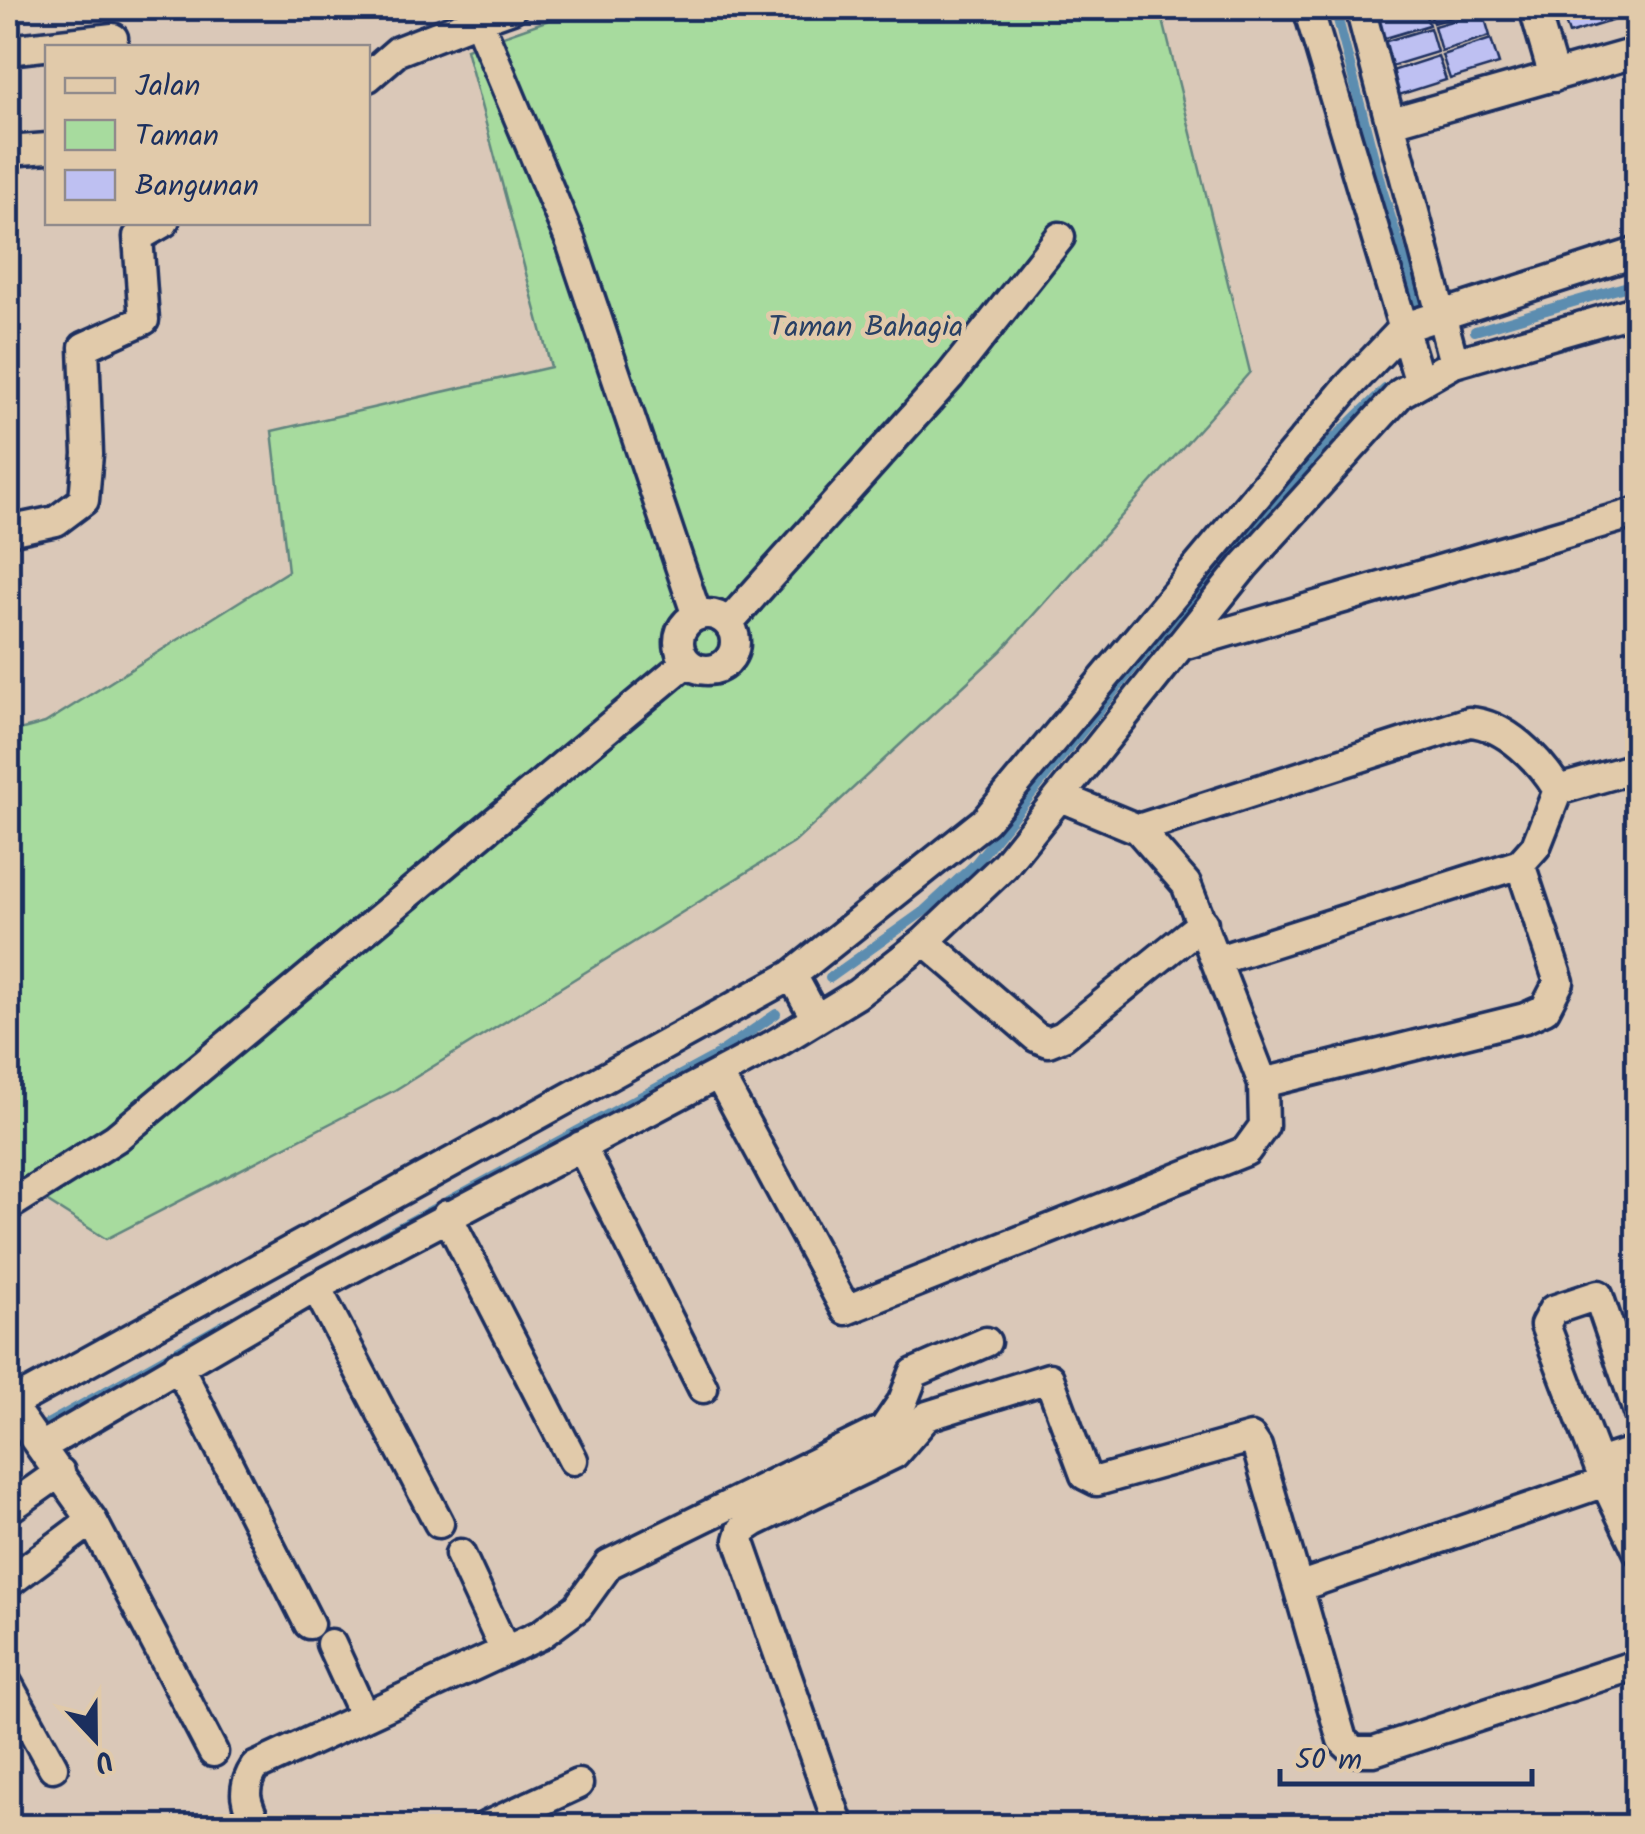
<svg xmlns="http://www.w3.org/2000/svg" width="1645" height="1834" font-family="Kalam,sans-serif">
	<style>
		.green { fill: #a7db9e; stroke: #61857e; stroke-width: 2.5 }
		.lines { fill: none; stroke-linecap: round; stroke-linejoin: round }
		.stream { stroke: #5b8db0; stroke-width: 10 }
		.building { fill: #bec0f2; stroke: #1b2f5e; stroke-width: 2.5 }
		.minor-casing { stroke: #1b2f5e; stroke-width: 35 }
		.minor { stroke: #e1caaa; stroke-width: 28 }
		.labels { text-anchor: middle; stroke-width: 9; stroke-linejoin: round; paint-order: stroke }
		.park-label { font-size: 30px; fill: #294064; stroke: #e1caaa }
	</style>
	<rect width="100%" height="100%" fill="#dac8b8"/>
	<filter id="ink" filterUnits="userSpaceOnUse"><feTurbulence type="fractalNoise" baseFrequency=".01" numOctaves="2"/><feDisplacementMap in="SourceGraphic" scale="20" xChannelSelector="R" yChannelSelector="G"/><feConvolveMatrix kernelMatrix="1 2 1 2 8 2 1 2 1" color-interpolation-filters="sRGB"/></filter>
	<g filter="url(#ink)">
		<path class="green" d="M583,8H1160L1250,372L1001,651L794,843L395,1090L106,1239L12,1179L8,1161V733L45,723L288,571L272,431L551,367L466,49Z"/>
		<g class="lines">
			<path class="stream" d="M1335,8L1382,189L1421,315
				M1475,331L1638,283
				M830,978L924,911L975,864L1166,627L1319,453L1385,389
				M382,1237L712,1058L776,1014
				M8,1446L227,1323"/>
		</g>
		<path class="building" d="M1399,8H1423L1429,25L1379,40L1372,16Z
			M1428,8H1482L1433,23Z
			M1569,8H1615L1618,19L1569,34L1561,10Z
			M1619,8H1638V13L1622,17Z
			M1483,12L1490,36L1441,51L1434,26Z
			M1430,28L1437,52L1388,67L1380,43Z
			M1491,39L1499,64L1450,79L1442,55Z
			M1438,56L1446,80L1396,96L1389,72Z"/>
		<g class="lines">
			<defs>
				<path id="minor" d="M470,8L478,20L512,8
					M1308,8L1419,380
					M1360,8L1454,363
					M1534,8L1554,77
					M8,50L113,38
					M368,77L398,51L478,20L571,242L697,616
					M1392,122L1638,52
					M8,151L48,148
					M8,531L56,521L84,500L88,454L84,347L144,320L138,237L164,222
					M679 642a28 28 0 1 1 56 0a28 28 0 1 1-56 0Z
					M728,623L950,376L1060,237
					M1179,646L1638,512
					M1063,798L1138,829
					M925,941L1036,1037L1048,1042L1063,1036L1203,923
					M1218,960L1520,864
					M792,975L816,1019
					M719,1075L846,1310L1246,1151L1264,1126L1263,1083L1186,884L1138,829L1469,722C1505,724 1540,760 1558,790
					M1263,1083L1525,1018L1545,1009L1559,982L1520,864L1536,846L1558,790L1638,767
					M581,1146L703,1388
					M8,1206L116,1138L687,662
					M447,1215L573,1460
					M316,1287L439,1523
					M178,1365L309,1624
					M1638,1412L1598,1295L1553,1310L1545,1325L1605,1482L1298,1587L1342,1740L1354,1751H1374L1638,1664
					M41,1447L316,1287L775,1044L857,994L925,941L1004,866L1244,566L1401,393L1454,363L1638,310
					M1598,1463L1638,1450
					M1638,1472L1605,1482L1638,1551
					M8,1509L60,1472
					M460,1554L505,1651
					M8,1583L92,1520
					M331,1644L363,1714
					M8,1685L53,1767
					M213,1752L92,1520L15,1411L17,1401L792,975L985,821L1346,389L1403,329L1417,323L1638,252
					M257,1826C246,1803 240,1790 255,1767L540,1635L578,1607L609,1564L884,1429L903,1401L914,1373L986,1342
					M487,1826L578,1784
					M839,1826L739,1540L742,1530L754,1522L894,1454L927,1416L1049,1378L1085,1475L1097,1481L1251,1438L1257,1447L1298,1587"/>
			</defs>
			<use href="#minor" class="minor-casing"/>
			<use href="#minor" class="minor"/>
		</g>
	</g>
	<g class="labels">
		<g class="park-label">
			<text x="866" y="336">Taman Bahagia</text>
		</g>
	</g>
	<rect width="1645" height="1834" fill="none" stroke="#e1caaa" stroke-width="40"/>
	<rect x="20" y="20" width="1605" height="1794" fill="none" stroke="#1b2f5e" stroke-width="4" filter="url(#ink)"/>
	<rect x="45" y="45" width="325" height="180" fill="#e1caaa" stroke="#928c8c" stroke-width="2.5"/>
	<rect x="65" y="78" width="50" height="15" fill="#e1caaa" stroke="#928c8c" stroke-width="2.5"/>
	<text x="135" y="95" font-size="30" fill="#1b2f5e">Jalan</text>
	<rect x="65" y="120" width="50" height="30" fill="#a7db9e" stroke="#928c8c" stroke-width="2.5"/>
	<text x="135" y="145" font-size="30" fill="#1b2f5e">Taman</text>
	<rect x="65" y="170" width="50" height="30" fill="#bec0f2" stroke="#928c8c" stroke-width="2.5"/>
	<text x="135" y="195" font-size="30" fill="#1b2f5e">Bangunan</text>
	<g transform="translate(95 1739) rotate(158)" stroke="#e1caaa" stroke-width="8" paint-order="stroke">
	<path d="M0-8L18 38L0 25L-18 38Z" fill="#1b2f5e"/>
	<text y="-15" font-size="28" font-weight="bold" text-anchor="middle" fill="#1b2f5e">U</text>
	</g>
	<path d="M1280 1769v15h252v-15" fill="none" stroke="#1b2f5e" stroke-width="5"/>
	<text x="1295" y="1769" font-size="30" fill="#1b2f5e" stroke="#e1caaa" stroke-width="8" paint-order="stroke">50 m</text>
</svg>
